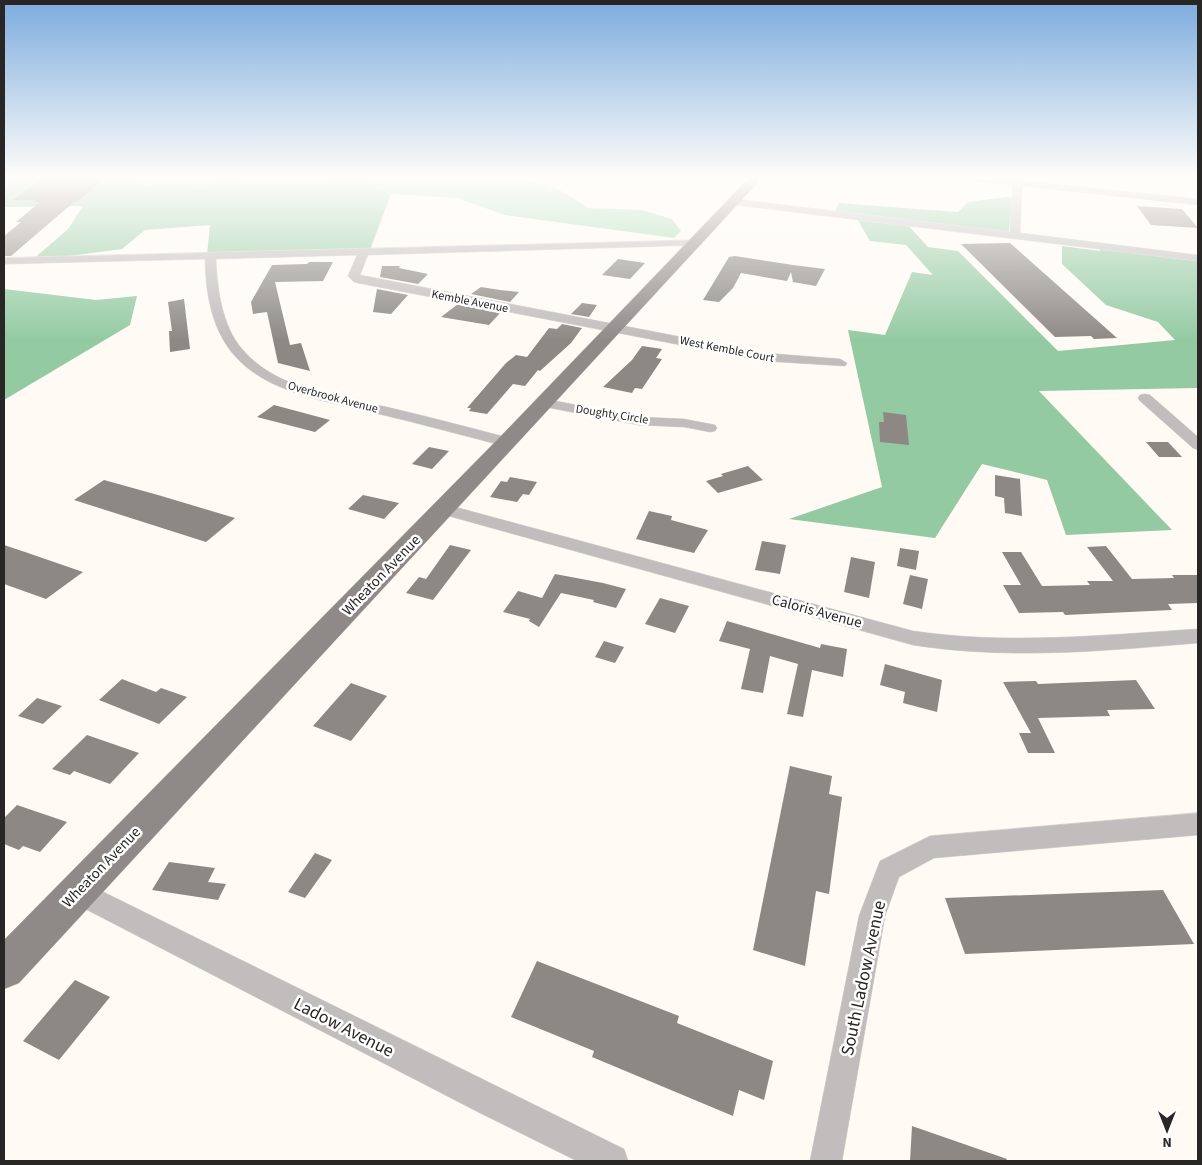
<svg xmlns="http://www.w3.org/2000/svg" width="1202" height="1165" font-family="'Source Sans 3',sans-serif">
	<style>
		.green { fill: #a2d9b1 }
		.forest { fill: #93caa2 }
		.building { fill: #8d8884 }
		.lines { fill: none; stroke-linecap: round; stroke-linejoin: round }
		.street-casing { stroke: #d8d4cf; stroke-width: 1 }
		.primary-casing { stroke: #d8d4cf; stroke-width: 1 }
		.street { fill: #c0bdbc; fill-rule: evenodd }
		.primary { fill: #8f8988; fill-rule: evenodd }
		.labels { text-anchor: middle; stroke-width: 5; stroke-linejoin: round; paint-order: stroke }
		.far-street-label { font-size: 12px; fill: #292725; stroke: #fff }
		.street-label { font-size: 15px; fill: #292725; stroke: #fff }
		.near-street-label { font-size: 18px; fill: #292725; stroke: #fff }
	</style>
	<rect width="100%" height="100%" fill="#fffaf4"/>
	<path class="green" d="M137,178H215L205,189C184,189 153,192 137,178Z
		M232,178H335L280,186Z
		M378,178H525L558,189L589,208L642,210L672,219L681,231L674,238L505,215L457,198L391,194L371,187Z"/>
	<path class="forest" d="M19,178H137L145,186L205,189L215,178H232L281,186L335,178H378L371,187L391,194L370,250L207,255L210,225L145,230L122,249L31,261L68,229L83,206L4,207V190Z
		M1014,196L1008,236L907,224L928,247L958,251L1058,351L1175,340L1158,322L1106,305L1062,264V246L1100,251L1099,246L1198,257V388L1039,391L1172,530L1066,535L1047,480L982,464L935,538L789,519L882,487L848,330L885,335L912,272L933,275L906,245L870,241L856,217L833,215L839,203L958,212L968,202Z
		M4,289L96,300L137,296L130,325L4,400Z"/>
	<path class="building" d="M43,178H105L77,202H74L11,256H4V236L21,222H16L40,202H32L36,200H13Z
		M1137,206L1182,209L1198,228L1151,225Z
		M1010,243L1117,338L1094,339L1091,336L1055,337L961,244Z
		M735,256L793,265L825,269L816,286L793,282L791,272L787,281L741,273L733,288L719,302L703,300L729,257Z
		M618,259L645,263L630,279L602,275Z
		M309,262H333L323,281L275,282L290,345L301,343L310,371L278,363L267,312L253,314L251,302L272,265L307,264Z
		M382,266H400L399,268L428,274L418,284L380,277Z
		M481,287L500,290L519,292L510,302L471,294Z
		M377,289L408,295L391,314L373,312Z
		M184,299L190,349L170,352L169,331H172L168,302Z
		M582,303L597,305L589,317L571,314Z
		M458,304L501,312L489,325L441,317Z
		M562,324L582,328L571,343L540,371L538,370L525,386L513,384L487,414L469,411L471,408H467L506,363L516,355L527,357L549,328L557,329Z
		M642,346L662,349L656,358L662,359L642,389L635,388L632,393L603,387L632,360Z
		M274,405L330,420L315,432L257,417Z
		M883,412L906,415L909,445L880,442L879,422H884Z
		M1146,442H1168L1182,457H1159Z
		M429,447L449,451L432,469L412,464Z
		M748,466L763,480L718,493L706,481L723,476L721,474Z
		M995,475L1020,479L1022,516L1005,513L1004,498L995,496Z
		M510,477L537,482L529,495L523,494L517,502L490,497L501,481L507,482Z
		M104,480L158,495L235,518L206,542L74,500Z
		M363,495L399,503L384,519L348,509Z
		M649,511L672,516L671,520L708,530L694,553L636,539Z
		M762,541L786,545L780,574L755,570Z
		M4,545L25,552L83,572L46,599L4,584Z
		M450,545L471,550L433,600L406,593L419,577L426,579Z
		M1106,546L1132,579L1174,578L1172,575H1198V603L1168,604L1172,610L1065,615L1063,612L1019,613L1003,585H1021L1002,552H1021L1042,586L1090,585L1087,581H1113L1087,547Z
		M900,548L919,551L916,570L897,566Z
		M851,557L875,562L869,598L844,592Z
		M555,574L603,583L626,589L616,608L593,602L594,600L561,593L539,627L529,621L530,619L503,612L518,591L542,598Z
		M910,575L928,579L922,609L903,604Z
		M660,598L689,606L675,633L645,624Z
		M727,621L820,648L821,644L847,649L843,677L812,670L803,717L787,714L798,664L770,656L763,693L741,689L750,649L719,641Z
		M604,641L624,647L615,663L595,657Z
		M885,664L942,680L937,712L903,703L905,692L880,685Z
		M122,679L156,692L161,688L187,697L159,724L99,700Z
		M1136,680L1155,709L1107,710L1110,716L1038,718L1055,753H1028L1019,733H1031L1003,682L1036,681L1038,684Z
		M351,683L387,696L351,741L313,726Z
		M37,698L62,706L43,724L18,716Z
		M87,735L139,753L110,784L74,771L70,775L52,769Z
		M790,766L832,776L829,794L842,797L829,894L816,891L805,966L753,950Z
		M17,805L67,822L40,852L23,846L19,850L4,844V818Z
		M315,853L332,860L305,898L288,892Z
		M169,862L215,868L208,882L226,884L218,900L152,890Z
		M1163,890L1194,944L965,954L945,898Z
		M537,961L679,1016L677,1023L773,1061L764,1100L739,1090L733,1116L592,1057L594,1051L511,1017Z
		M75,980L110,997L59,1060L23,1041Z
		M912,1126L1007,1159L1006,1161H910Z"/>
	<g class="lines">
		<defs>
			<path id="street" d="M14,178H24L7,193L4,194V187Z
				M963,178L1013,180L1014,178H1022V181L1198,199V205L1022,186L1020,233L1198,255V261L735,205L730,202L735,199L1010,232L1013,185L967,181Z
				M697,240L702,243L701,245L368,255L360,275L764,353L840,359L847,363L845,366L764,361L358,283L354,282L348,276L357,255L216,259C217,288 222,326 242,349C279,393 347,397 399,410C437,419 475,429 513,439L516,442L513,445L508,447C465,436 422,424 379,414C279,391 207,381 205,259L4,264V258Z
				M1145,394L1150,395L1198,437V450L1193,448L1140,401L1138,398L1140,395Z
				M545,399L639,417L684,419L715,425L717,428L715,431L710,432L684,427L639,425L540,406L538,403L540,400Z
				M444,504L913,631C1008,645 1103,635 1198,629V643C1103,651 1008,660 913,645L438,513L436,509L438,505Z
				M1198,813V835L934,858L899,877L885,916L842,1161H810L859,916L880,861L930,836Z
				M77,879L624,1149L628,1161H577L480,1113L68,900L64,891L68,882Z"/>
			<path id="primary" d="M749,178H762L19,983L4,989V940L500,437Z"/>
		</defs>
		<use href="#street" class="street-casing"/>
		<use href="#primary" class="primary-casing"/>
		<use href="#street" class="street"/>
		<use href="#primary" class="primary"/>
	</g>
	<linearGradient id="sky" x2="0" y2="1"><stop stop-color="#7cacde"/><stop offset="0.52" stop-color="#fffdfa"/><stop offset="1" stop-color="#fffdfa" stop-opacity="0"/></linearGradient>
	<rect width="1202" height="341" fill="url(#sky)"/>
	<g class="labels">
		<g class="far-street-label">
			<text transform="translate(470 301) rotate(11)" y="4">Kemble Avenue</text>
			<text transform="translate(727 349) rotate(11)" y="4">West Kemble Court</text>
			<text transform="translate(333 397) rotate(15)" y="4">Overbrook Avenue</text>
			<text transform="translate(612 414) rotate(9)" y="4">Doughty Circle</text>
		</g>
		<g class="street-label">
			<text transform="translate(381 575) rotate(-46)" y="5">Wheaton Avenue</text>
			<text transform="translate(817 611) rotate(15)" y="5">Caloris Avenue</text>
			<text transform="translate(101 867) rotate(-46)" y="5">Wheaton Avenue</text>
		</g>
		<g class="near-street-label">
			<text transform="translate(863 978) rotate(-78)" y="6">South Ladow Avenue</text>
			<text transform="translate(344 1027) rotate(27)" y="6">Ladow Avenue</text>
		</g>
	</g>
	<rect width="1202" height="1165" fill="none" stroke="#292725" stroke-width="10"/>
	<g transform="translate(1167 1130) rotate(180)" stroke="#ffffff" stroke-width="4" paint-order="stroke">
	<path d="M0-4L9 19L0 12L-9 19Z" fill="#292725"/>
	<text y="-8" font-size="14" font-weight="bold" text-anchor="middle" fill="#292725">N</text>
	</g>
</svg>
